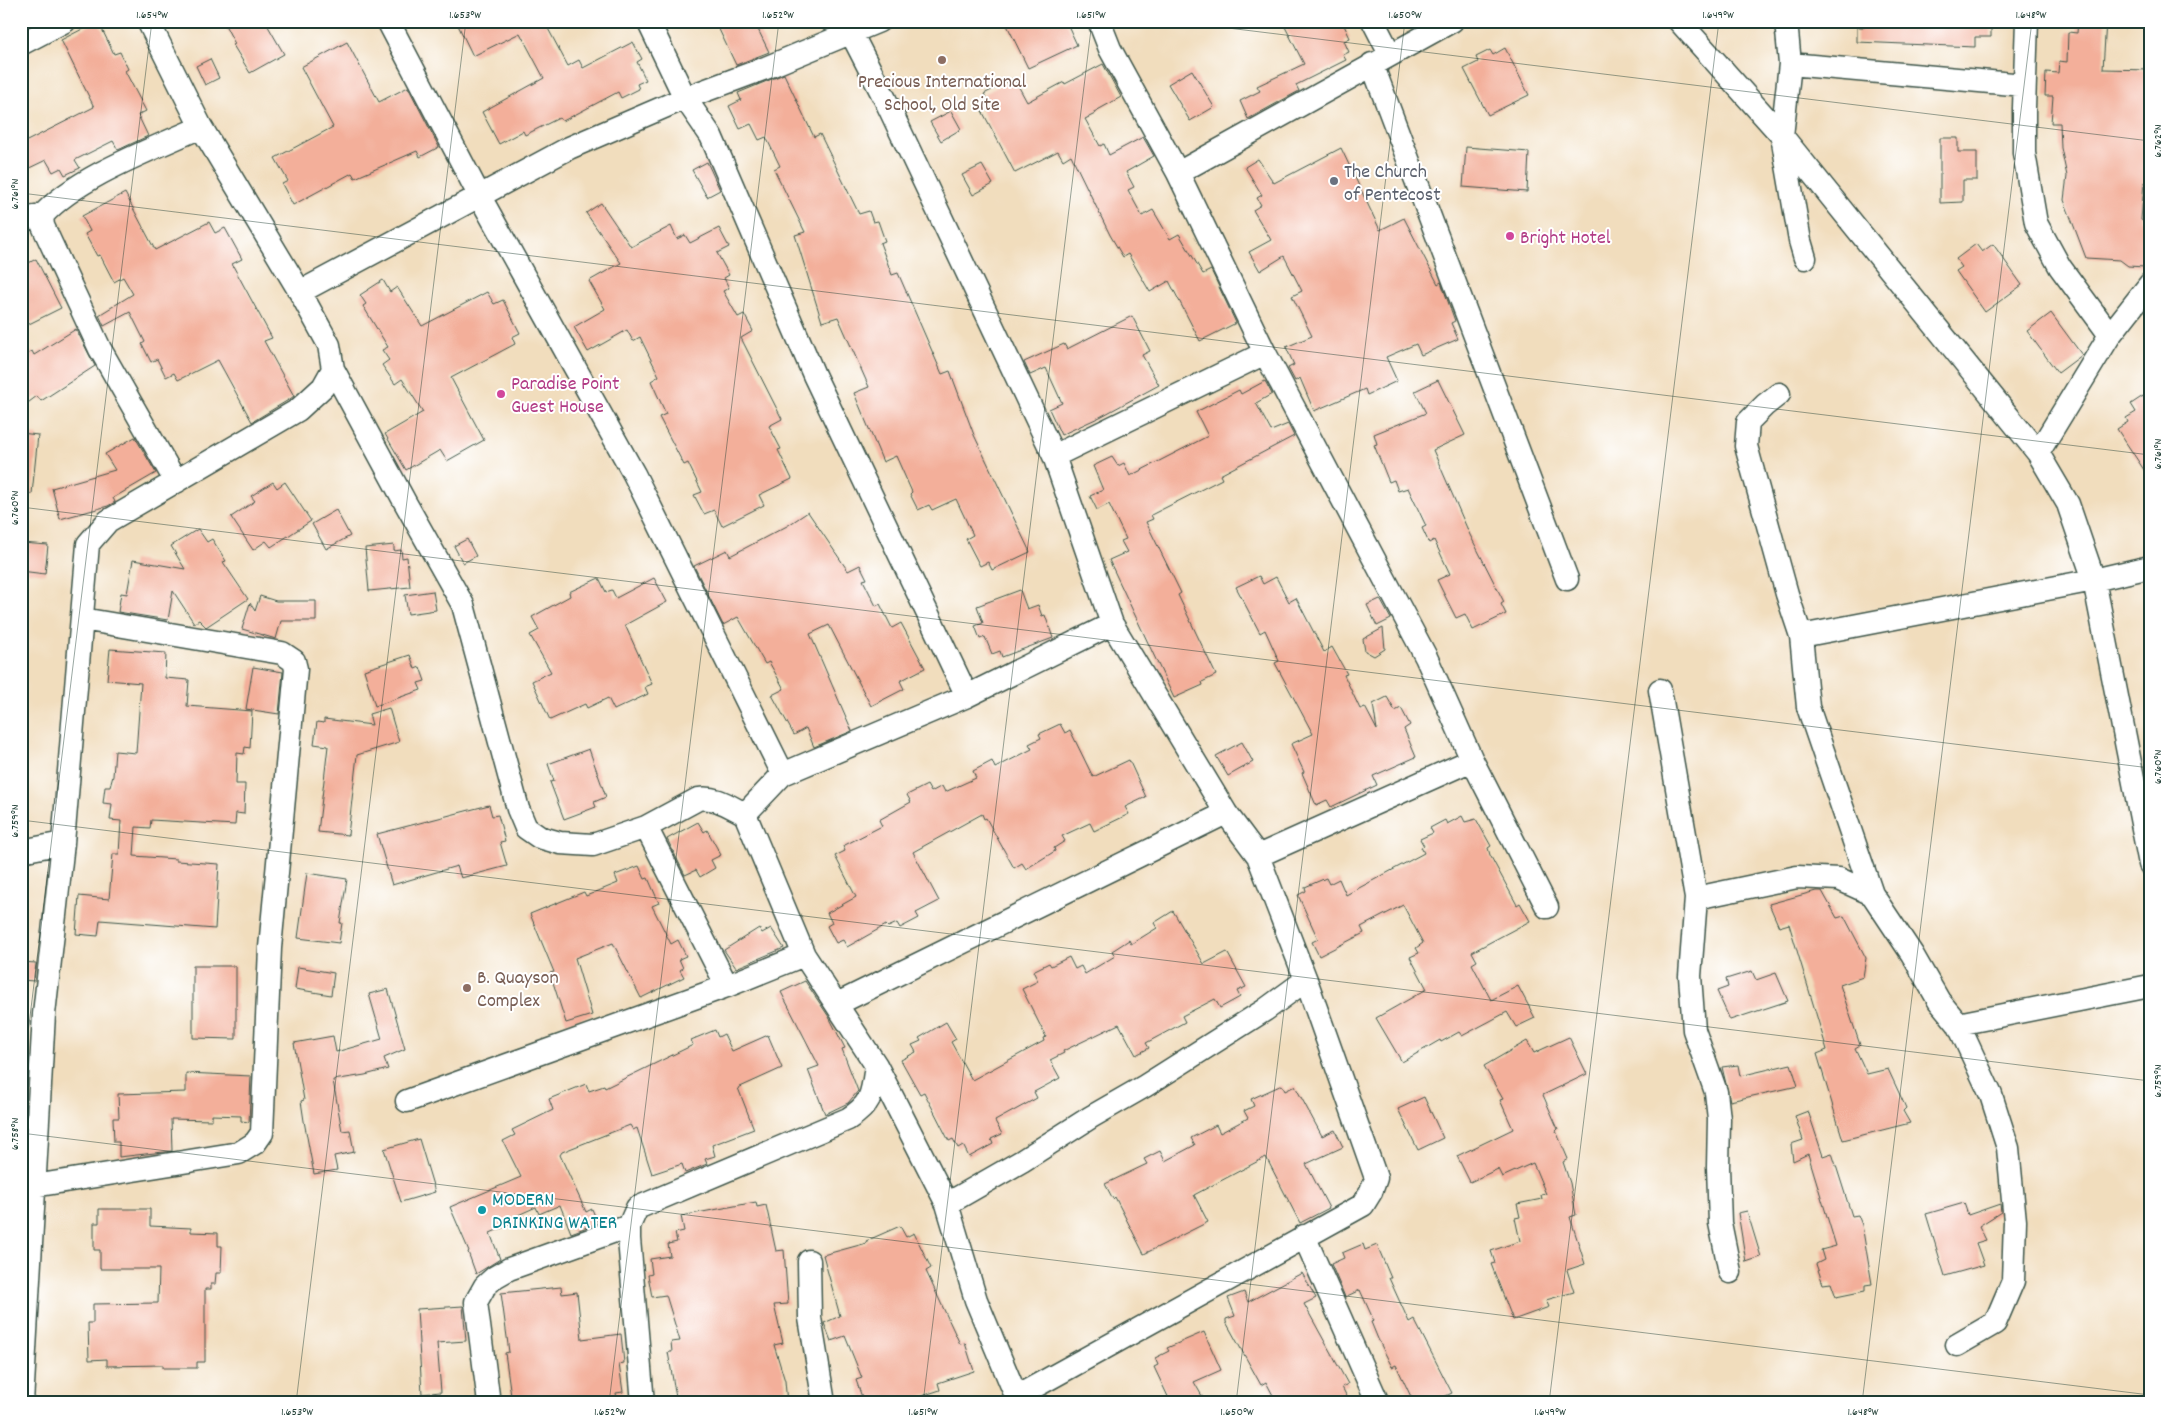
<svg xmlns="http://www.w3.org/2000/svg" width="2171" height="1424" font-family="Dekko,sans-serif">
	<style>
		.building { fill: #f3af9a }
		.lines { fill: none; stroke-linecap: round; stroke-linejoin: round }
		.minor-casing { stroke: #3e5549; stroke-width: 25 }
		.minor { stroke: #fff; stroke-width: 22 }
		.ticks { fill: none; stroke: #1f3d34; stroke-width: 1; stroke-opacity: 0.45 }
		.education-dot { fill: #8d6e63; stroke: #fff; stroke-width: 2 }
		.worship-dot { fill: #6b7280; stroke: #fff; stroke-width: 2 }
		.hotel-dot { fill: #d1479c; stroke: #fff; stroke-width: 2 }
		.culture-dot { fill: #0f9aa8; stroke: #fff; stroke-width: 2 }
		.labels { text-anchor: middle; stroke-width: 4; stroke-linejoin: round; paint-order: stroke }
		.education-label { font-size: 20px; fill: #785e54; stroke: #fff }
		.worship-label { font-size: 20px; fill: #5b616d; stroke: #fff; text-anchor: start }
		.hotel-label { font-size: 20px; fill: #b23c85; stroke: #fff; text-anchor: start }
		.culture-label { font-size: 20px; fill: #0d838f; stroke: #fff; text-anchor: start }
		.neatline { fill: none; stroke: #1f3d34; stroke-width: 2 }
		.ticks-label { font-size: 12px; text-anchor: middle; fill: #1f3d34 }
	</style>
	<rect width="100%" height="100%" fill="#fff"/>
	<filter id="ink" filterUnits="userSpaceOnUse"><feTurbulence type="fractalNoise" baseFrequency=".02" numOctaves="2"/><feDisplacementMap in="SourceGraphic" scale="10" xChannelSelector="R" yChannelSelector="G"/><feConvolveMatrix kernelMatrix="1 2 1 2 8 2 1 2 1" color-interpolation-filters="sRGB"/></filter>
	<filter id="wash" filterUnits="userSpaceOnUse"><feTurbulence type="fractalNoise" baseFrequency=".0096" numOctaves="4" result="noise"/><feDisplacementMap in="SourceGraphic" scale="20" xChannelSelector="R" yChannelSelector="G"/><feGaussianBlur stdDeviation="1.12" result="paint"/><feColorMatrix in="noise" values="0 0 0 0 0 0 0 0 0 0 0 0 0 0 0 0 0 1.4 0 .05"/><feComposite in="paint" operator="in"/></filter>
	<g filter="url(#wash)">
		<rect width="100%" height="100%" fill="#f1ddbd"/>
		<g id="blocks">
			<path class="building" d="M98,21L114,54L120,52L128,69L125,71L146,111L138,115L148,136L118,150L113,141L75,160L80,168L65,175L61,168L53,172L46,160L21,172V144L94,107L61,40Z
				M223,21H265L284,54L250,73L233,45L235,44Z
				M456,21H544L568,66L579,60L583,68L633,42L642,59L637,62L646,80L637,84L639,89L621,98L618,92L563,121L559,118L525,135L523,131L499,144L482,112L544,78L520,33L473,56Z
				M715,21H754L769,52L736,65Z
				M1005,21H1066L1077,45L1028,68Z
				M1282,21H1342L1350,38L1344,41L1349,52L1343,55L1346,60L1296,85L1299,91L1248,119L1240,101L1260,91L1257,86L1304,64Z
				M1865,21H1991V37H1975V47L1857,42V27H1865Z
				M2078,21H2106L2103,69L2150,70V183L2144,182L2141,220L2150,225V258L2145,267L2128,266L2120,260L2086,258L2064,200L2067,176L2061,148L2060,123H2051L2053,96H2045L2046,72L2058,73L2059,61L2067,62L2068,32L2077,33Z
				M347,42L379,102L408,87L439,147L420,157L417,151L355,178L352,173L293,205L282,184L288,181L275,158L333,127L301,67Z
				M1505,48L1529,95L1488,115L1464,69L1478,62L1476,57L1490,50L1493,55Z
				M210,59L219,78L205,85L196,66Z
				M1103,64L1121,97L1094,112L1095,114L1085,119L1100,146L1104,144L1109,155L1143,137L1154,156L1126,172L1134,187L1128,190L1142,216L1153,210L1170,239L1179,234L1203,274L1211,270L1236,323L1200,341L1169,281L1150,292L1128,254L1123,257L1110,235L1071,155L1063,160L1058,151L1015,173L980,107L989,103L984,94L1014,78L1027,102L1064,82L1065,84Z
				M1192,70L1214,107L1190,121L1168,84Z
				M784,74L814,137L820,134L859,214L869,211L873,222L878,221L885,241L880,243L892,275L898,273L942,374L950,371L974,435L1030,552L992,570L988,562L980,566L966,539L973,535L956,499L932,510L929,505L918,510L910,494L912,492L896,456L883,462L854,393L869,387L838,317L822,322L795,235L805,232L774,169L780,166L766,137L759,140L751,124L740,129L729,106L741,100L738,93Z
				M951,111L961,129L941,141L930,122Z
				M1940,138H1958V152H1977V180H1963V202L1940,203Z
				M1466,147L1529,152L1527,192L1463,187Z
				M1341,148L1380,230L1404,218L1438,284L1441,282L1455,321L1451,323L1458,339L1421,355L1416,344L1386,357L1397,381L1367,395L1365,389L1314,411L1300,378L1295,381L1288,368L1294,365L1286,347L1312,336L1292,296L1302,291L1284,256L1260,271L1249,252L1271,240L1253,210L1261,205L1257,198L1262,195L1245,167L1258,159L1274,183Z
				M707,162L720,190L707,197L692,170Z
				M982,165L993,184L973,195L962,175Z
				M125,193L155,250L209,222L215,233L225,228L242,259L232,264L272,338L264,341L294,396L290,399L252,422L218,360L178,380L174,373L166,377L157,359L151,362L142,344L145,342L130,312L104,326L99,315L133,294L123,277L114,282L100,255L97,256L85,234L90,231L82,216Z
				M601,203L631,247L671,226L677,239L685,235L690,243L719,228L729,247L717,253L729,275L724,278L729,288L723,291L738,317L744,314L753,331L741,338L782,419L769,426L781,449L778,450L792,479L759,495L764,505L722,526L714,510L704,514L694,495L702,492L688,463L684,465L659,417L666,414L651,381L659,376L640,337L633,341L627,330L588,352L574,327L605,309L589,281L621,263L586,213Z
				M1976,244L1982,252L1993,244L2022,285L1985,312L1956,271L1962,267L1956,259Z
				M36,259L61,308L21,328V267Z
				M383,280L390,292L397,287L422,326L487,292L494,304L503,300L520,333L512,337L515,344L451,378L484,440L447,461L440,450L406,470L385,434L423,412L402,379L395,384L382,365L389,360L382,350L388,347L363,306L366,304L360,295Z
				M2051,313L2082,355L2058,373L2027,331Z
				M1132,316L1150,351L1142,355L1159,385L1100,417L1061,435L1049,409L1062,403L1046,368L1030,375L1024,362L1064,344L1067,349Z
				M76,329L95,366L41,401L37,396L21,408V359L32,351L34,355Z
				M1438,380L1465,435L1433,450L1470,535L1504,602L1501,604L1506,614L1473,630L1465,614L1456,618L1437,580L1450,574L1434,540L1429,543L1422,528L1426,526L1408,488L1398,491L1394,480L1389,482L1374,445L1377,444L1374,434L1426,413L1415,391Z
				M1265,381L1272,394L1256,403L1271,431L1288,424L1294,436L1220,475L1222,479L1151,515L1153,519L1146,522L1181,593L1178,595L1216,675L1202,682L1203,685L1174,698L1109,560L1127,552L1121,541L1126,539L1109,504L1097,510L1090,496L1103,490L1093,466L1112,457L1118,466L1124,463L1130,476L1208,436L1196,412L1239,390L1241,394Z
				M2143,396L2148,404L2150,402V479L2117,429L2128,422L2126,418L2136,412L2131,404Z
				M21,433L38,435L32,494L21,493Z
				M135,437L156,473L113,498L115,502L108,506L60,519L52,488L115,470L105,454Z
				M273,482L277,488L285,482L311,521L271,547L266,541L253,550L231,517L255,501L251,496Z
				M336,510L350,536L326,549L312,524Z
				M808,512L848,571L860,565L867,579L863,580L876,606L880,604L892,628L901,623L925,668L900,681L904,689L871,706L829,625L810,634L852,731L814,747L806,728L794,735L772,695L784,689L769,662L765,664L738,617L723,625L694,566L727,550L730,556L787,526Z
				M198,529L207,542L212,539L226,561L223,562L248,599L206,627L199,620L194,623L173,591L168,620L118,612L121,593L127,594L133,560L185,569L171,546Z
				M467,539L476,556L463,563L454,546Z
				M21,543L48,545L45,574L21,571Z
				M394,545V551L401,550L402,558L407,557L410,587L369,591L365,548Z
				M1259,576L1263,584L1276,577L1289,602L1296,598L1324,652L1332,647L1347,674L1344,675L1360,709L1365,707L1377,730L1373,704L1387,697L1395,711L1401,708L1410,725L1404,729L1416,757L1373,776L1377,785L1331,807L1327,800L1316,805L1302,773L1304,772L1291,744L1313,734L1275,663L1279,661L1265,630L1260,633L1236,587Z
				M599,578L606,592L612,590L616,598L654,578L667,602L625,625L652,684L645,687L648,694L614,710L608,698L587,708L585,704L550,720L532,681L551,672L530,635L539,630L532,617L570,596L569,592Z
				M1020,590L1027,609L1038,605L1042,616L1045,615L1053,638L1002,657L1000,651L992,654L985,637L980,639L975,626L983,623L977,606Z
				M433,591L436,610L408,614L405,595Z
				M260,596L276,601H316V621H281L276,639L242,629L250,603L255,611Z
				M1380,599L1391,619L1377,626L1367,605Z
				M1383,628L1385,649L1374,656L1365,651L1363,639Z
				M110,649L166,653L165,678L189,680L187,706L252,711L250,748L245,747L244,754L237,753L236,784H245L244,814L236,813L235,825L151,820L150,828L136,827L134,856L176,859V861L219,864L215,929L100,920L98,936L76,934L79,896L109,899L113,854H119L121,821L110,820L112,804L103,803L105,787H110L113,776L115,751L136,753L141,683L107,680Z
				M410,655L415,669L420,667L425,681L418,683L421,690L375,706L364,670Z
				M253,667L283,672L279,714L246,709Z
				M389,708L399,742L357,755L348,835L318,832L328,746L314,744L317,722L324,723V719L372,725L369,714Z
				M1060,724L1065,733L1070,730L1093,777L1129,760L1146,797L1125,807L1129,814L1094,831L1090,823L1062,836L1065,841L1054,848L1055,851L1026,869L1022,863L1014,868L986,818L984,819L982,814L913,852L939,901L916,913L919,918L900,928L897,923L888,927L886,925L847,947L843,940L836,943L827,926L832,923L827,913L856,897L835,856L845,851L843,846L882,826L879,820L911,802L907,795L927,785L931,792L942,786L945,792L976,778L973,771L992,761L995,768L1032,749L1029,744L1041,738L1039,734Z
				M1242,742L1253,762L1228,776L1216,756Z
				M589,749L606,797L594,802L596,807L564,819L550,782L554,781L548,764Z
				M489,805L492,816L498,815L505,841L500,842L507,866L461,878L457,866L392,885L377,834Z
				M1462,816L1465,822L1476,819L1491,846L1488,848L1490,855L1517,905L1520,903L1530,921L1472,952L1477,961L1472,964L1491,1000L1518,986L1535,1018L1516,1027L1507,1012L1462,1036L1459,1032L1441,1042L1440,1040L1402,1062L1376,1018L1427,989L1410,957L1419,953L1416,948L1423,943L1403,905L1361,927L1364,933L1319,956L1312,942L1318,939L1298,895L1306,891L1305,887L1326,878L1329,884L1339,879L1346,895L1424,853L1421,847L1424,846L1420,839L1433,833L1430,828L1445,820L1447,824Z
				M698,822L704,832L707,830L721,855L711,860L715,868L700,877L696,870L685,875L667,839Z
				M639,866L645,879L648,878L659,903L652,906L671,944L678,940L686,956L679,959L683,968L680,970L684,977L641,998L613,943L575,958L592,1015L566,1023L550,973L554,972L530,914L584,892L586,896L618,883L615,875Z
				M307,873L347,879L340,923H342L339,943L298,938Z
				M1816,891H1822L1837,918L1844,916L1866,958L1863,977L1840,985L1860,1045L1855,1048L1867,1074L1888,1069L1906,1108L1903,1111L1910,1123L1843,1140L1817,1054L1827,1050L1789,924L1779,927L1769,904Z
				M1173,911L1204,964L1227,952L1246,987L1237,991L1240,997L1220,1008L1215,999L1182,1016L1185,1022L1146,1043L1149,1048L1136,1055L1119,1024L1063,1051L1064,1053L1050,1060L1060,1078L1034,1092L1037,1098L995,1121L1002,1134L991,1139L993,1144L969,1157L963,1145L958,1148L953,1139L949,1141L924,1092L920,1094L901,1060L916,1052L912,1045L921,1041L919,1038L946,1022L956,1039L951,1042L972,1080L1044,1041L1043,1038L1046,1037L1022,989L1038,981L1033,971L1049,963L1051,966L1069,957L1075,969L1081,966L1085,974L1115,956L1112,951L1129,940L1131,944L1157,928L1154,923Z
				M759,928L762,933L771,928L784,948L736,968L724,950Z
				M21,962L36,963L34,981L21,980Z
				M193,966H236V1039L193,1038Z
				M298,967L334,973L331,995L295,989Z
				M1752,971L1756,980L1776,973L1788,1001L1730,1020L1717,991L1728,987L1726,979Z
				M805,981L829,1017L845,1048L842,1049L858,1091L848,1103L825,1114L808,1070L819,1066L781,992Z
				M388,989L405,1049L384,1058L388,1069L365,1075L333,1080L342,1131L350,1130L354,1152L334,1156L337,1170L314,1174L304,1121L301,1101L304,1100L294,1043L333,1036L336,1052L382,1039L369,994Z
				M715,1030L718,1037L724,1034L732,1051L768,1035L782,1068L738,1088L754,1129L712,1145L715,1156L705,1159L707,1164L685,1173L682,1164L652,1174L637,1128L633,1130L630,1125L562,1152L560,1155L586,1212L592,1209L598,1223L571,1233L560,1205L539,1214L536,1207L507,1220L509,1225L490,1233L500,1259L476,1274L468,1252L469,1251L450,1207L521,1177L503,1141L515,1135L512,1130L553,1110L549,1099L586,1084L589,1091L604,1086L605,1088L693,1045L691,1040Z
				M1569,1037L1587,1074L1543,1095L1558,1129L1556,1131L1568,1159L1563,1162L1570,1183L1576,1215L1570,1217L1585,1264L1567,1270L1574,1292L1546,1300L1549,1307L1513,1320L1491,1264L1495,1263L1491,1251L1520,1241L1515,1218L1520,1217L1517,1204L1542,1199L1541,1195L1546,1194L1533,1163L1502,1177L1498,1169L1470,1182L1457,1156L1513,1129L1500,1100L1503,1099L1484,1066L1527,1041L1534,1053Z
				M1791,1064L1798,1086L1730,1101L1722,1067L1738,1065L1740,1076Z
				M186,1073L251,1076L249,1122L241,1121V1116L212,1115V1120L171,1119L172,1151L119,1157V1142H114L113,1118H119L118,1094L186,1092Z
				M1282,1085L1285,1091L1295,1086L1322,1136L1335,1130L1343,1147L1306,1164L1329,1208L1300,1223L1266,1157L1194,1195L1208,1222L1144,1254L1115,1197L1113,1199L1105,1184L1147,1164L1144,1159L1160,1151L1165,1161L1195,1145L1191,1138L1216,1125L1220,1133L1248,1118L1244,1111L1254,1106L1251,1099Z
				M1424,1097L1443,1138L1418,1150L1398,1109Z
				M1808,1111L1823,1156L1832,1153L1852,1216L1858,1215L1862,1225L1872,1284L1865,1285V1291L1836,1297L1831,1283L1823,1284L1816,1264L1824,1260L1821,1250L1836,1246L1808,1154L1793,1161L1791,1144L1803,1140L1795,1116Z
				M419,1139L435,1192L401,1202L384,1149Z
				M756,1202L757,1207L766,1205L776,1251L784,1250L788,1304L774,1305L783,1343L774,1345L785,1381L787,1403H677L668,1352H672L671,1342L680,1341L666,1295L652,1297L648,1275L652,1274L650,1259L670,1256L668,1244L677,1242L675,1233L684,1231L681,1216Z
				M1964,1203L1968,1215L2000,1204L2001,1212L1979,1226L1986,1240L1976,1243L1984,1265L1945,1276L1926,1214Z
				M99,1209H150V1226L191,1228V1232L218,1233V1246H222L221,1273H216L215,1284H211V1289H205V1362H197V1368H163V1365L107,1366V1359L89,1360L88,1323H93V1304L158,1303L159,1269H100V1250H94V1223H99Z
				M1747,1211L1761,1257L1746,1262L1738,1213Z
				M900,1226L906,1237L914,1233L931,1268L926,1271L960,1344L965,1343L974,1371L938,1383L940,1390L913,1399L914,1403H864L856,1380L862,1378L845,1336L831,1341L824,1323L840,1316L823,1255L867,1243L866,1241Z
				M1363,1244L1365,1250L1377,1245L1391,1278H1389L1409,1322L1414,1319L1452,1393L1431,1403H1414L1396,1365L1392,1367L1378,1339L1371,1322L1374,1321L1360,1290L1345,1297L1331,1264L1344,1258L1342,1253Z
				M1302,1273L1316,1298L1304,1304L1348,1384L1342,1387L1350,1403H1277L1266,1382L1261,1385L1226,1322V1319L1235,1316L1228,1298L1244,1292L1248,1302Z
				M561,1287L562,1294L577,1292L582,1339L621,1334L624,1363L619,1364L623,1392L616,1393L618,1403H512L505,1353L509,1352L501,1293Z
				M463,1306L466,1341L437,1343L441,1392L422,1394L417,1309Z
				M1204,1332L1221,1370L1194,1382L1206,1403H1171L1154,1367L1158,1365L1155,1358L1169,1351L1167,1348Z"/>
		</g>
	</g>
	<g filter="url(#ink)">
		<use href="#blocks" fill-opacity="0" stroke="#3e5549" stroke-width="1"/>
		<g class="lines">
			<defs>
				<path id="minor" d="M148,21L201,127L300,292L329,345L333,369L406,504L463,605L518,809L526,828L539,837L560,843L593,845L646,827L698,799C716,796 729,806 745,814L783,774L967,696L1112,624
					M388,21L479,195L634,474L783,774
					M648,21L685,98L711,136L814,375L967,696
					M845,21L885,99L1054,456L1112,624L1226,813L1258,856L1306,980L1376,1178L1371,1192L1363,1205L1016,1397
					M1099,21L1110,49L1178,173L1265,353L1426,657L1472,760L1547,907
					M1373,21L1390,54
					M1679,21L1782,136L2038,453L2068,504L2094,580L2150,864
					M1786,21L1790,64L1782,136L1800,241L1805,258
					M2027,21L2024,108V153L2036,223L2060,267L2110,335
					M21,44L65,21
					M1372,64L1567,579
					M1790,64L2024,85
					M1178,173L1452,21
					M21,219L42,216
					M300,292L569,148L685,98L763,69L879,21
					M1779,394L1765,405L1748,422L1746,446L1787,594L1801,636L1808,707L1872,894
					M2038,453L2110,335L2150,284
					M1054,456L1265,353
					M176,482L100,349L43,226L42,216C76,177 153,149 201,127
					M1801,636L2094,580L2150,567
					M1660,690L1696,898
					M745,814L804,955L876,1065L947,1204L976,1300L1019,1403
					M646,827L727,986
					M21,851L63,843
					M1258,856L1472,760
					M837,1004L1226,813
					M1958,1024L2150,986
					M407,1101L727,986L804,955
					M34,1186L239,1153L255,1143L262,1133L270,948L296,669L294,661L282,653L82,619
					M947,1204L1022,1161L1091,1117L1145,1086L1265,1010L1306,980
					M1304,1236L1378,1403
					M809,1261L810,1318L824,1403
					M1730,1272L1720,1223L1718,1167L1719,1119L1716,1092L1694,1030L1690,976L1696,898L1797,877L1839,879L1872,894L1912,954L1939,1001L1958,1024L1991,1095L2008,1148L2015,1221L2013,1281L1995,1323L1957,1345
					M22,1403L44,1014L63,843L88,544L108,521L298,410L323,387L333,369
					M489,1403L476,1302L485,1286L495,1277L509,1269L629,1226
					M643,1403L629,1239V1226L637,1208L848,1119C873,1103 872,1093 876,1065"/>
			</defs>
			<use href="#minor" class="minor-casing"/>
			<use href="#minor" class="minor"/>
		</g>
	</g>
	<path class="ticks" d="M1171,21L2150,141M21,193L2150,455M21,507L2150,768M21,820L2150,1081M21,1090L152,21M21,1133L2150,1395M296,1403L466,21M609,1403L779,21M923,1403L1092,21M1236,1403L1405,21M1549,1403L1719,21M1862,1403L2032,21"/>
	<g class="education-dot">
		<circle cx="942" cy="60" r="5"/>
		<circle cx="467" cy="988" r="5"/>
	</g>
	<circle class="worship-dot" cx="1334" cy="181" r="5"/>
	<g class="hotel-dot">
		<circle cx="1510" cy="236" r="5"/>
		<circle cx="501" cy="394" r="5"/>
	</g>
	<circle class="culture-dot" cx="482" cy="1210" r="5"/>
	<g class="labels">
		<g class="education-label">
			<text x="942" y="87">Precious International<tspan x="942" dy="23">School, Old Site</tspan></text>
			<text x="477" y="983" text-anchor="start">B. Quayson<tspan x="477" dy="23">Complex</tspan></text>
		</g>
		<g class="worship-label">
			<text x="1344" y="177">The Church<tspan x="1344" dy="23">of Pentecost</tspan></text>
		</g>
		<g class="hotel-label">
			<text x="1520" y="243">Bright Hotel</text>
			<text x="511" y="389">Paradise Point<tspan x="511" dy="23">Guest House</tspan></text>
		</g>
		<g class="culture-label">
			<text x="492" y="1205">MODERN<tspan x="492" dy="23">DRINKING WATER</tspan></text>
		</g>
	</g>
	<rect width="2171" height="1424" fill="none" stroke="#fff" stroke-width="55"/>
	<rect x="28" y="28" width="2116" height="1368" class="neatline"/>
	<g class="ticks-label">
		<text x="152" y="18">1.654°W</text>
		<text x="465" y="18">1.653°W</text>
		<text x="778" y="18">1.652°W</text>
		<text x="1091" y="18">1.651°W</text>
		<text x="1405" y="18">1.650°W</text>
		<text x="1718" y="18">1.649°W</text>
		<text x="2031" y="18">1.648°W</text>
		<text transform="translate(2157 141) rotate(-90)" y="4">6.762°N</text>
		<text transform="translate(14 194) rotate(-90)" y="4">6.761°N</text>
		<text transform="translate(2157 454) rotate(-90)" y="4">6.761°N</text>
		<text transform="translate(14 508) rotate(-90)" y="4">6.760°N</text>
		<text transform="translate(2157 767) rotate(-90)" y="4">6.760°N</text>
		<text transform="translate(14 821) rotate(-90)" y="4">6.759°N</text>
		<text transform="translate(2157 1081) rotate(-90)" y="4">6.759°N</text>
		<text transform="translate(14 1134) rotate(-90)" y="4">6.758°N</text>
		<text x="297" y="1415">1.653°W</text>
		<text x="610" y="1415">1.652°W</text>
		<text x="923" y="1415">1.651°W</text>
		<text x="1237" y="1415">1.650°W</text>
		<text x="1550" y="1415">1.649°W</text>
		<text x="1863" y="1415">1.648°W</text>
	</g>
</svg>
